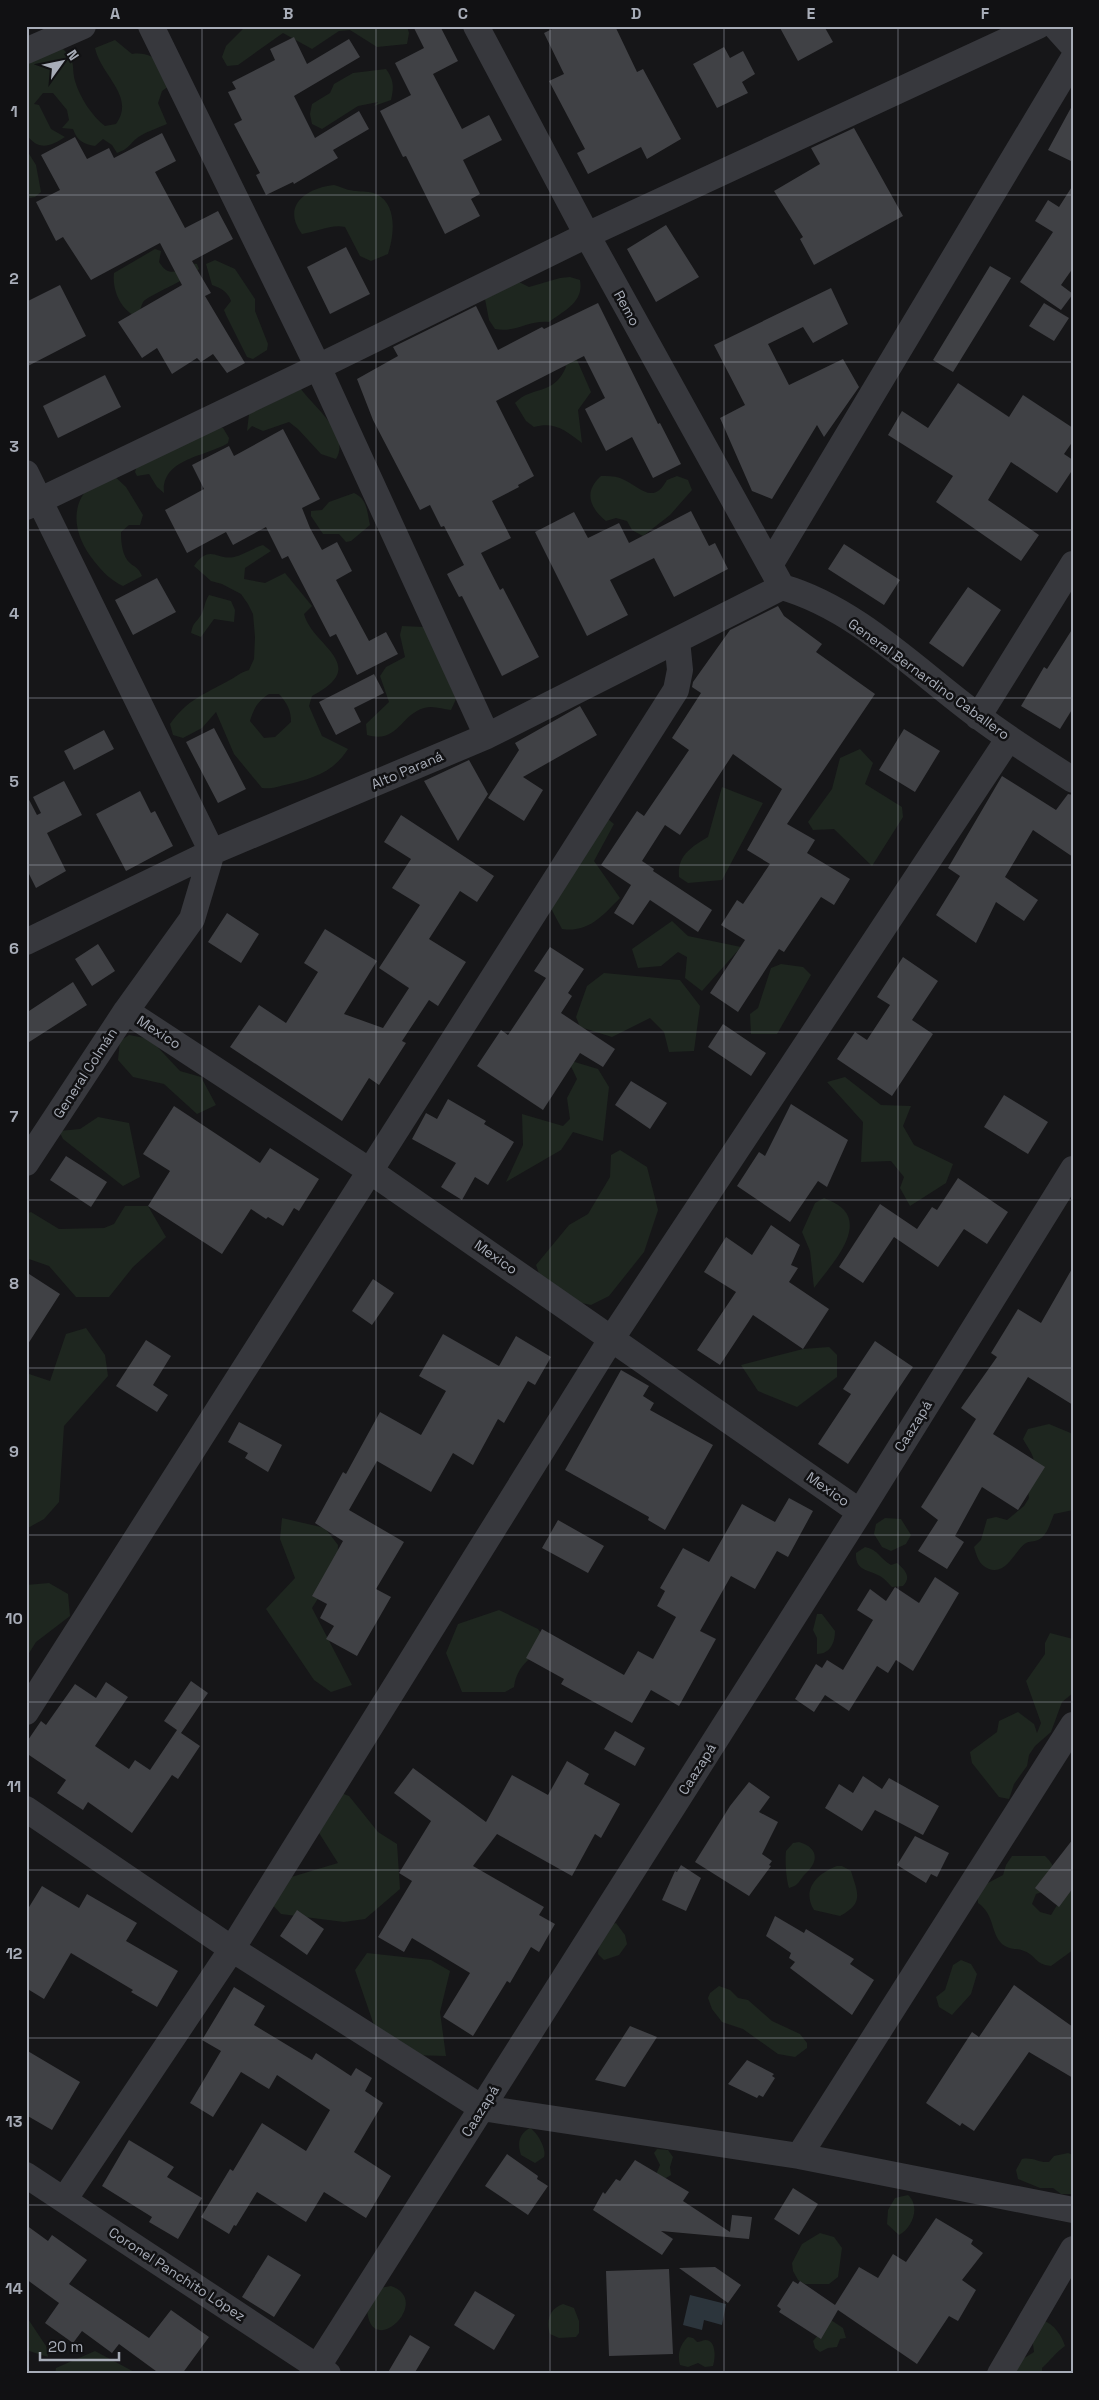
<svg xmlns="http://www.w3.org/2000/svg" width="1099" height="2400" font-family="'Space Grotesk',sans-serif">
	<style>
		.green { fill: #1e261f; fill-rule: evenodd }
		.water { fill: #2c353c }
		.building { fill: #404145 }
		.lines { fill: none; stroke-linecap: round; stroke-linejoin: round }
		.street { stroke: #37383d; stroke-width: 26 }
		.grid { fill: none; stroke: #a8adb8; stroke-width: 1; stroke-opacity: 0.55 }
		.labels { text-anchor: middle; stroke-width: 5; stroke-linejoin: round; paint-order: stroke }
		.street-label { font-size: 14px; fill: #a8adb8; stroke: #111113 }
		.neatline { fill: none; stroke: #a8adb8; stroke-width: 2 }
		.grid-label { font-size: 16px; text-anchor: middle; font-weight: bold; fill: #a8adb8 }
	</style>
	<rect width="100%" height="100%" fill="#161618"/>
	<path class="green" d="M246,26H407L409,33L407,44L377,47L350,30L339,31L312,49L283,33L238,65L227,66L222,57L226,46Z
		M115,40L132,54C157,51 160,66 172,84L162,91L158,103L167,124C158,128 148,131 140,136C129,143 131,148 117,153L112,145L103,139L95,146C84,144 77,141 73,129L62,128L69,120L67,110L53,93H43L34,104L39,105L51,129L65,137C50,147 38,151 26,134V61L53,50L63,49C77,63 71,65 75,81C80,98 92,116 105,126L116,124C136,96 101,76 95,48Z
		M386,69C394,80 394,87 391,100L374,106L378,102L358,106L322,129L312,124L310,114L312,104L330,93L334,84L353,73Z
		M26,149L36,165L41,192L35,197L29,198L26,209Z
		M334,185C341,187 349,191 356,191C362,192 370,191 376,194C398,204 394,236 388,254L371,261L360,256L345,227C331,224 317,232 302,234C281,206 306,188 334,185Z
		M155,249L161,251L159,262C173,284 182,262 197,264L199,269C189,279 147,296 143,302C141,306 140,312 137,317C121,310 112,291 114,273Z
		M215,260L235,269L255,299V311L268,344L267,350L253,359L247,357L226,315L224,310L231,301C228,292 221,288 212,285L206,264Z
		M570,277L580,280C584,302 565,310 549,322C528,320 516,333 495,329L489,320L485,299L519,282L529,287L560,278Z
		M573,351L591,392L578,410L582,443C566,431 555,421 534,427L526,421L515,403C532,385 553,397 566,367L561,357Z
		M301,389C314,407 351,435 336,459L321,454L298,429L289,422L263,431L252,426L247,431L249,414Z
		M218,427L223,428L229,438L228,443C206,457 161,458 164,493L157,487L149,474L137,476L135,472L137,466Z
		M110,472L126,487L143,515L140,525H129L121,532C121,542 122,557 131,564C137,568 139,569 142,576L123,586C110,580 103,572 94,561C76,539 67,508 91,485C96,480 104,476 110,472Z
		M601,476C607,476 614,476 620,478C639,485 652,507 667,480L677,476L688,480L692,490L670,515L643,536L632,530L627,521L616,518L606,521C590,508 583,492 601,476Z
		M354,493C368,499 367,513 370,525L351,541L346,542L339,534H323L311,516V511L322,510L329,502Z
		M263,545L271,551L245,568L244,579L265,583L285,573L312,606L304,614C312,646 372,665 312,696L309,706L322,736L348,749C333,773 311,779 285,785C276,787 272,789 262,788L234,754L216,712L202,728L183,738L173,735L170,724C188,699 203,695 228,681C236,677 241,672 249,670L254,659L255,637L253,614L248,604L241,594L222,584L211,581L194,566C210,543 217,561 234,557C243,555 253,548 263,545ZM269,694H279C287,703 291,710 291,722L275,737L264,738L250,721C254,708 258,701 269,694Z
		M209,595L231,601L235,610L234,622L214,619L201,637L191,633C193,622 196,623 201,615C205,608 204,603 209,595Z
		M402,626L424,627L456,699L451,710C442,709 433,705 424,708C400,715 398,744 367,735L366,724L389,702L380,676L386,667L405,657L400,635Z
		M860,749L873,763L865,784L902,807L903,817L872,866L834,829L813,830L808,822L832,789L840,758Z
		M722,787L763,803L722,880L688,883L679,877C677,856 691,847 708,837Z
		M598,811L614,824L594,861L620,898C603,915 589,933 562,929L547,901Z
		M672,921L688,936L741,947L702,991L685,978L687,957L678,952L661,966L638,968L632,949Z
		M781,964L803,967L811,975L777,1034H751L750,1014L758,1008L771,968Z
		M604,973L680,980L700,1006L694,1051L669,1052L664,1032L650,1018L612,1037L580,1027L576,1017L587,986Z
		M129,1035L150,1039L180,1071L201,1077L216,1105L197,1114L164,1084L133,1077L118,1060L120,1041Z
		M568,1060L598,1069L609,1087L603,1141L573,1132L561,1150L506,1182L523,1145L522,1114L563,1126L570,1119L567,1098L577,1079Z
		M845,1077L881,1105L911,1106L903,1126L914,1145L953,1164L946,1183L910,1206L900,1188L904,1177L891,1161L861,1162L863,1122L827,1082Z
		M98,1117L129,1123L140,1177L123,1186L63,1139L59,1131L80,1129Z
		M620,1150L647,1167L658,1210L644,1252L609,1296L591,1305L558,1298L543,1285L536,1265L569,1225L588,1214L610,1177L611,1155Z
		M824,1198C831,1201 840,1205 844,1210C864,1232 827,1270 814,1288L810,1251L802,1232L815,1203Z
		M125,1206H148L166,1237L133,1267L109,1297H76L49,1266L26,1258V1214L31,1212L59,1229L104,1228L114,1224Z
		M86,1328L105,1355L108,1376L64,1426L59,1502L44,1519L26,1529V1373L50,1381L66,1334Z
		M829,1347L837,1355V1377L797,1407L758,1391L741,1365L803,1349Z
		M1049,1424L1073,1434V1510L1054,1514C1050,1524 1047,1536 1038,1540C1034,1542 1029,1541 1026,1543C1014,1551 1007,1575 989,1569C979,1565 977,1557 974,1547L981,1540L987,1519L996,1517L1007,1520L1024,1506L1029,1498C1026,1483 1037,1470 1033,1457C1031,1451 1026,1445 1023,1439L1028,1429Z
		M282,1518L325,1528L338,1545L337,1568L312,1608L352,1685L331,1692L314,1680L266,1609L295,1578L280,1539Z
		M885,1518L901,1519L911,1535L906,1544L891,1551L882,1547L874,1534L876,1524Z
		M865,1547C878,1549 881,1560 891,1565L897,1563C905,1570 912,1577 903,1586L892,1587C889,1584 885,1579 880,1576C868,1569 855,1571 856,1553Z
		M49,1583L68,1594L70,1616L36,1642L26,1658V1585Z
		M499,1610L538,1629L544,1638C535,1661 518,1660 514,1687L505,1692H462L446,1653L458,1624Z
		M817,1614H822L835,1631C835,1643 830,1654 817,1654V1638L813,1630Z
		M1050,1633L1073,1639V1693L1062,1702L1051,1732L1035,1746L1029,1755L1027,1766L1014,1784L1009,1799L999,1797L972,1763L970,1752L997,1732L999,1721L1018,1712L1034,1724L1037,1733L1041,1723L1026,1681L1045,1654V1643Z
		M328,1788L349,1796L378,1832L397,1844L400,1889L365,1919L344,1922L281,1914L266,1898L278,1881L338,1863L314,1825Z
		M799,1842C817,1847 820,1860 806,1873C799,1880 800,1885 789,1888C786,1879 785,1860 786,1851L793,1843Z
		M1012,1856H1045C1059,1869 1054,1876 1046,1891L1036,1894L1032,1904L1040,1912L1051,1915L1062,1897L1073,1890V1950L1051,1966C1034,1964 1036,1955 1024,1951C1018,1948 1011,1950 1005,1946C990,1937 996,1915 978,1903L977,1893L984,1885L1003,1875L1006,1865Z
		M837,1866H842L851,1871C858,1894 864,1903 840,1916L814,1910C801,1889 818,1873 837,1866Z
		M616,1923L625,1935L627,1944L619,1955L604,1960L598,1954L599,1944L613,1924Z
		M367,1953L431,1960L450,1971L440,2012L446,2056L411,2055L376,2031L355,1970Z
		M961,1960L971,1964L977,1974L971,1994L952,2015L939,2007L936,1997L945,1990L953,1965Z
		M719,1986L730,1990L738,1998L748,2000L772,2021L800,2034L807,2043V2048L795,2057L778,2054L743,2029L722,2022L712,2009L708,1998L710,1993Z
		M530,2128C537,2132 547,2149 544,2157L535,2163L521,2155C517,2143 519,2134 530,2128Z
		M657,2149L668,2150L673,2157L670,2167L671,2175L666,2178L664,2184L653,2182L660,2165L654,2153Z
		M1068,2153L1073,2155V2194H1061L1053,2188H1040L1018,2179L1016,2170L1022,2159C1034,2157 1038,2163 1049,2162L1054,2156Z
		M908,2195C921,2207 912,2228 899,2235L887,2224L888,2210L895,2198Z
		M820,2233L834,2237L842,2248L838,2277L829,2284H805L798,2280L793,2271L792,2263L802,2244Z
		M391,2286C435,2301 367,2365 367,2305L380,2288Z
		M563,2304L574,2308L579,2321V2333L576,2337L559,2338L550,2334C546,2321 549,2309 563,2304Z
		M26,2316L46,2346L48,2357L26,2350Z
		M831,2320L843,2328L846,2338L840,2339L837,2347L828,2348L820,2352L815,2348L813,2341Z
		M1044,2321C1054,2324 1062,2336 1065,2346C1056,2352 1050,2361 1042,2368V2374H1015L1021,2360L1034,2352L1032,2336Z
		M688,2337L693,2338L697,2342C700,2342 703,2340 706,2340C717,2341 715,2360 713,2366L705,2367L698,2363L688,2367L680,2365C677,2355 680,2344 688,2337Z
		M95,2351L138,2374H55L56,2368Z"/>
	<path class="water" d="M690,2295L726,2304L722,2325L704,2320L702,2330L683,2325Z"/>
	<path class="building" d="M413,26H440L458,61L433,74L462,129L489,115L502,140L463,160L480,194L471,199L480,216L445,234L406,156L403,157L380,111L411,95L395,63L424,48Z
		M558,26H615L637,72L643,69L681,139L647,159L641,147L588,174L577,153L585,149L549,81L564,74L544,33Z
		M779,26H824L833,42L798,61Z
		M294,37L307,64L349,39L360,57L294,96L315,138L359,111L369,129L333,150L338,158L294,184L293,182L266,195L256,175L260,173L234,124L242,120L228,92L236,89L232,82L275,60L270,49Z
		M724,47L730,58L743,51L755,74L742,82L748,93L717,108L693,64Z
		M1073,104V162L1048,150Z
		M854,128L903,216L814,265L800,239L803,237L774,191L820,164L811,148Z
		M162,133L176,161L155,172L185,228L218,211L233,239L192,261L211,293L205,296L245,363L227,373L213,354L201,362L197,358L172,374L157,348L142,358L118,322L182,285L160,243L91,280L63,237L56,241L36,202L60,190L41,155L75,137L87,159L109,148L114,158Z
		M1073,185V268L1061,285L1073,294L1061,310L1020,282L1053,232L1035,221L1048,200L1059,207Z
		M666,225L699,277L656,302L627,249Z
		M346,247L370,294L330,314L307,267Z
		M990,266L1011,278L953,372L933,360Z
		M60,285L86,336L26,367V302Z
		M831,288L848,324L813,343L803,327L768,344L789,385L843,359L859,387L824,437L817,425L772,499L752,491L720,418L745,405L714,345Z
		M598,303L658,424L660,423L681,464L653,478L632,437L606,451L585,409L605,398L584,356L496,401L534,476L518,485L519,487L492,501L511,538L481,553L500,590L503,588L539,657L502,676L462,596L459,597L447,574L464,565L444,526L441,527L430,505L420,510L373,420L357,379L398,356L393,347L476,306L498,350L542,327L544,329Z
		M1044,303L1069,318L1054,341L1029,326Z
		M105,375L121,407L58,438L43,406Z
		M958,383L1009,417L1023,395L1073,428V441L1064,454L1073,460V469L1057,493L1011,462L988,500L1039,535L1021,561L936,502L953,476L888,435L902,411L928,428Z
		M283,429L320,499L302,508L310,528L322,550L337,542L352,571L336,580L369,641L386,632L398,654L357,675L336,634L330,637L288,556L282,559L266,527L233,545L226,532L187,553L165,510L204,489L192,465L229,446L234,456Z
		M691,511L709,546L715,543L728,569L674,597L654,558L610,580L628,615L587,636L535,532L574,512L588,538L619,523L629,543Z
		M844,544L900,580L884,605L828,569Z
		M157,578L176,612L133,635L115,600Z
		M968,587L1001,610L963,667L929,643Z
		M778,606L784,616L822,644L816,652L875,694L787,824L815,840L807,853L850,879L834,905L821,897L784,952L779,949L738,1012L710,993L745,940L721,925L737,900L743,904L770,864L747,850L782,789L733,754L680,835L665,825L642,861L654,869L653,871L712,910L698,932L650,900L633,925L614,913L631,885L601,865L637,811L644,816L689,750L672,738L701,693L692,687L693,682L730,630Z
		M1073,628V708L1060,729L1021,706L1044,667L1047,669Z
		M374,674L384,693L354,708L361,722L336,735L319,702Z
		M580,706L597,735L523,777L543,790L524,821L488,798L519,750L515,743Z
		M214,728L246,789L218,803L186,742Z
		M904,729L940,751L915,792L879,770Z
		M104,730L114,749L74,770L64,751Z
		M469,760L488,794L458,841L424,781Z
		M1002,776L1056,810L1068,794L1073,795V857L1033,830L1005,877L1038,900L1024,921L996,902L976,943L936,915L960,876L948,868Z
		M64,781L82,815L47,833L66,871L36,888L26,868V794L37,815L41,813L33,797Z
		M140,791L151,813L155,811L173,846L126,871L96,814Z
		M401,815L494,876L477,902L460,891L429,939L466,962L438,1006L429,1000L402,1041L406,1043L379,1085L369,1078L342,1121L230,1047L259,1005L286,1023L318,972L304,963L325,929L377,961L344,1014L383,1028L409,988L379,968L420,905L392,888L411,859L384,842Z
		M227,913L259,934L241,963L208,942Z
		M98,944L115,971L92,986L75,959Z
		M550,947L584,969L568,993L572,996L561,1013L615,1049L603,1067L580,1053L543,1110L477,1066L501,1030L508,1035L546,978L534,971Z
		M903,957L938,981L912,1020L933,1034L892,1096L837,1059L855,1032L867,1040L890,1005L877,997Z
		M73,982L87,1005L26,1044V1013Z
		M723,1024L766,1053L751,1076L708,1047Z
		M631,1081L667,1103L650,1129L615,1105Z
		M1004,1095L1048,1122L1028,1154L984,1127Z
		M448,1099L486,1121L484,1124L514,1142L488,1185L475,1177L462,1200L441,1187L456,1163L412,1139L426,1113L437,1119Z
		M791,1104L848,1140L827,1187L818,1181L790,1222L737,1186L759,1152L765,1156Z
		M174,1106L260,1163L270,1148L319,1179L299,1211L294,1208L283,1226L268,1217L266,1219L251,1209L222,1254L148,1206L170,1171L143,1154Z
		M66,1156L107,1182L91,1207L50,1180Z
		M958,1178L1008,1212L987,1244L964,1229L938,1267L894,1237L863,1283L839,1267L880,1204L917,1229L932,1207L937,1210Z
		M771,1225L800,1245L791,1265L798,1268L789,1282L829,1309L803,1349L753,1315L720,1365L697,1350L736,1292L704,1272L726,1237L752,1255Z
		M1073,1267V1405L1028,1377L993,1434L1045,1467L1018,1510L982,1487L955,1536L964,1542L947,1569L918,1551L938,1520L921,1507L976,1419L961,1408L997,1357L991,1353L1018,1309L1041,1323Z
		M26,1272L60,1294L26,1347Z
		M373,1279L394,1293L372,1325L352,1311Z
		M443,1334L499,1366L516,1336L551,1357L535,1385L528,1381L504,1423L498,1419L473,1465L453,1453L431,1492L377,1461L349,1510L404,1542L376,1589L391,1597L357,1656L326,1639L334,1626L320,1618L327,1604L312,1596L343,1541L315,1523L343,1472L346,1474L380,1412L421,1435L446,1391L419,1376Z
		M146,1340L171,1356L153,1385L168,1395L157,1412L116,1386Z
		M875,1341L913,1367L848,1464L818,1444L851,1394L843,1389Z
		M621,1370L649,1386L643,1396L654,1403L650,1410L713,1445L665,1530L648,1520L649,1517L565,1470Z
		M239,1422L282,1445L268,1472L245,1458L248,1453L228,1442Z
		M789,1498L813,1511L788,1557L777,1551L755,1589L731,1576L700,1631L716,1639L679,1706L651,1690L632,1723L561,1684L564,1679L526,1658L542,1629L624,1675L638,1651L653,1659L676,1617L657,1606L665,1591L660,1588L683,1548L709,1562L742,1504L775,1522Z
		M558,1520L604,1546L588,1573L542,1548Z
		M935,1577L959,1593L913,1671L896,1660L888,1673L877,1666L849,1711L825,1695L814,1712L795,1699L816,1664L822,1668L827,1660L843,1670L873,1620L857,1610L870,1589L886,1601L895,1587L919,1603Z
		M191,1681L208,1693L181,1733L200,1746L178,1779L172,1775L132,1833L88,1802L83,1810L57,1793L66,1780L26,1753V1743L41,1721L46,1725L75,1684L96,1698L106,1682L128,1697L95,1746L129,1769L135,1760L150,1770L177,1730L164,1721Z
		M615,1731L645,1748L635,1766L604,1749Z
		M567,1761L589,1774L584,1784L620,1804L601,1838L595,1834L572,1876L497,1834L473,1866L544,1907L539,1915L555,1924L539,1952L531,1947L510,1983L507,1981L473,2036L443,2017L470,1973L412,1938L404,1952L378,1937L412,1881L399,1873L431,1821L394,1793L413,1768L486,1822L512,1775L548,1795Z
		M863,1776L882,1789L889,1778L939,1806L923,1835L875,1810L862,1831L825,1808L839,1784L853,1793Z
		M749,1782L770,1797L759,1812L778,1822L762,1854L772,1861L769,1865L771,1866L749,1896L695,1862L730,1806Z
		M915,1836L949,1853L937,1877L931,1874L926,1883L897,1865Z
		M1073,1839V1888L1059,1907L1035,1888Z
		M681,1865L701,1878L686,1911L662,1900L675,1871L677,1872Z
		M42,1886L79,1908L87,1894L137,1923L126,1941L178,1971L157,2007L131,1992L133,1990L71,1953L44,1999L26,1988V1912Z
		M297,1910L324,1929L307,1955L280,1936Z
		M775,1916L804,1933L806,1929L854,1959L850,1964L874,1980L852,2015L790,1968L795,1962L789,1958L791,1953L766,1936Z
		M1014,1985L1073,2027V2078L1029,2052L974,2131L962,2123L960,2126L926,2103L972,2032L979,2037Z
		M234,1987L265,2006L254,2025L312,2060L316,2053L351,2076L356,2068L372,2078L365,2091L383,2103L354,2152L391,2176L366,2218L324,2192L306,2222L257,2192L236,2226L234,2225L229,2234L201,2217L230,2169L233,2171L262,2123L306,2151L330,2110L277,2075L269,2089L241,2072L213,2117L190,2103L221,2051L202,2040Z
		M630,2026L657,2037L625,2087L595,2080Z
		M26,2050L80,2082L52,2130L26,2115Z
		M747,2060L774,2074L772,2076L775,2078L763,2097L759,2095L757,2098L728,2084Z
		M129,2140L174,2167L167,2177L202,2198L178,2239L149,2222L152,2217L102,2186Z
		M507,2154L538,2176L537,2179L548,2186L528,2215L485,2186Z
		M635,2160L689,2192L683,2201L730,2232L732,2215L752,2217L749,2239L661,2231L673,2239L662,2255L593,2210L603,2192L605,2194L616,2179L620,2181Z
		M793,2188L818,2204L799,2235L774,2219Z
		M936,2218L973,2240L971,2244L983,2253L962,2280L976,2290L958,2321L949,2316L917,2364L838,2310L821,2339L779,2312L781,2309L777,2306L793,2281L798,2284L800,2281L835,2305L859,2267L878,2278L893,2254L906,2262Z
		M26,2225L48,2241L52,2235L87,2260L69,2284L149,2338L171,2310L209,2337L182,2374H160L119,2344L112,2353L82,2331L73,2343L45,2323L59,2303L26,2279Z
		M268,2255L301,2275L274,2317L242,2297Z
		M715,2267L741,2285L728,2303L679,2268Z
		M669,2269L673,2354L609,2356L606,2271Z
		M475,2291L515,2315L494,2350L454,2325Z
		M410,2335L430,2347L414,2374H387Z"/>
	<g class="lines">
		<path class="street" d="M151,26L318,367L487,736
			M476,26L587,235L782,587
			M1055,26L1073,46
			M26,51L83,26
			M26,473L212,852L192,919L126,1011L26,1163
			M26,507L318,367L587,235L1038,26
			M770,565L1073,59
			M782,587C856,608 917,671 978,716C1008,739 1041,759 1073,780
			M978,717L1073,564
			M26,942L212,852L487,736L782,587
			M126,1011L370,1171L860,1512
			M26,1712L676,690L680,670L677,640
			M26,1809L232,1949L482,2108L799,2156L1073,2210
			M799,2156L1073,1725
			M26,2175L328,2374
			M64,2200L232,1949L612,1338L1009,738
			M318,2366L860,1512L1073,1169
			M1000,2374L1073,2249"/>
	</g>
	<path class="grid" d="M202,26V2374M376,26V2374M550,26V2374M724,26V2374M898,26V2374M26,195H1073M26,362H1073M26,530H1073M26,698H1073M26,865H1073M26,1032H1073M26,1200H1073M26,1368H1073M26,1535H1073M26,1702H1073M26,1870H1073M26,2038H1073M26,2205H1073"/>
	<g class="labels">
		<g class="street-label">
			<text transform="translate(627 308) rotate(61)" y="5">Remo</text>
			<text transform="translate(929 679) rotate(36)" y="5">General Bernardino Caballero</text>
			<text transform="translate(407 770) rotate(-23)" y="5">Alto Paraná</text>
			<text transform="translate(159 1032) rotate(33)" y="5">Mexico</text>
			<text transform="translate(85 1073) rotate(-57)" y="5">General Colmán</text>
			<text transform="translate(496 1257) rotate(35)" y="5">Mexico</text>
			<text transform="translate(913 1426) rotate(-58)" y="5">Caazapá</text>
			<text transform="translate(828 1489) rotate(35)" y="5">Mexico</text>
			<text transform="translate(697 1769) rotate(-58)" y="5">Caazapá</text>
			<text transform="translate(480 2111) rotate(-58)" y="5">Caazapá</text>
			<text transform="translate(177 2274) rotate(33)" y="5">Coronel Panchito López</text>
		</g>
	</g>
	<rect width="1099" height="2400" fill="none" stroke="#111113" stroke-width="55"/>
	<g transform="translate(62 62) rotate(57)" stroke="#111113" stroke-width="4" paint-order="stroke">
	<path d="M0-4L9 19L0 12L-9 19Z" fill="#a8adb8"/>
	<text y="-8" font-size="14" font-weight="bold" text-anchor="middle" fill="#a8adb8">N</text>
	</g>
	<path d="M40 2352v8h79v-8" fill="none" stroke="#a8adb8" stroke-width="2.5"/>
	<text x="48" y="2352" font-size="15" fill="#a8adb8" stroke="#111113" stroke-width="4" paint-order="stroke">20 m</text>
	<rect x="28" y="28" width="1044" height="2344" class="neatline"/>
	<g class="grid-label">
		<text x="115" y="19">A</text>
		<text x="288" y="19">B</text>
		<text x="463" y="19">C</text>
		<text x="636" y="19">D</text>
		<text x="811" y="19">E</text>
		<text x="985" y="19">F</text>
		<text x="14" y="117">1</text>
		<text x="14" y="284">2</text>
		<text x="14" y="452">3</text>
		<text x="14" y="619">4</text>
		<text x="14" y="787">5</text>
		<text x="14" y="954">6</text>
		<text x="14" y="1122">7</text>
		<text x="14" y="1289">8</text>
		<text x="14" y="1457">9</text>
		<text x="14" y="1624">10</text>
		<text x="14" y="1792">11</text>
		<text x="14" y="1959">12</text>
		<text x="14" y="2127">13</text>
		<text x="14" y="2294">14</text>
	</g>
</svg>
